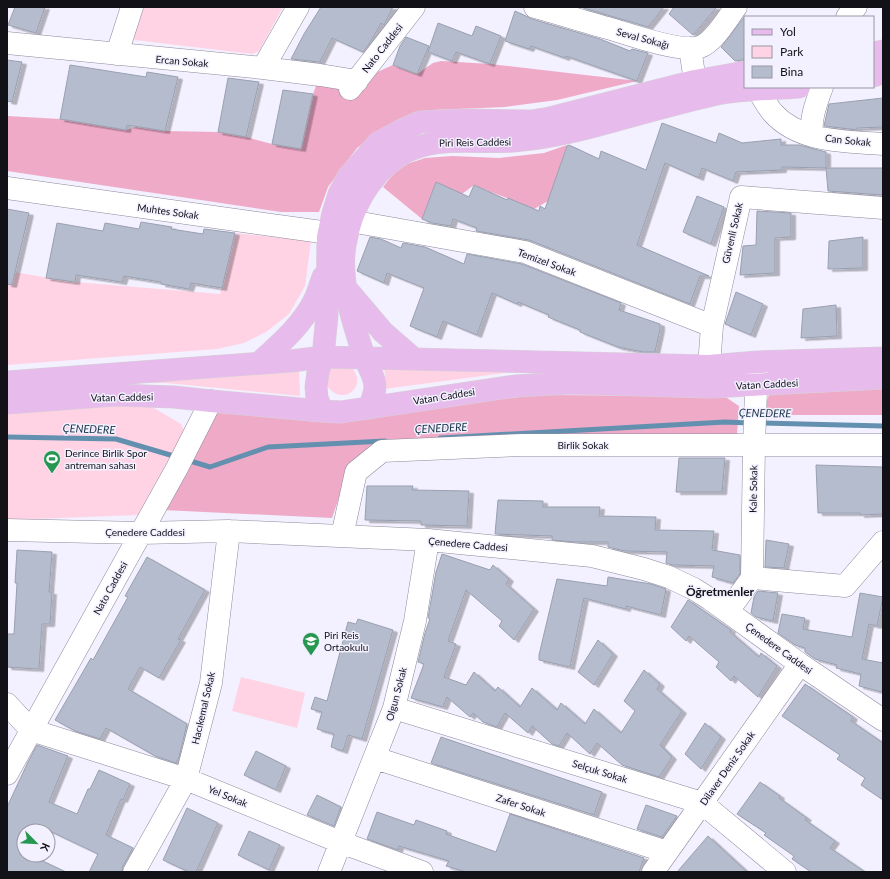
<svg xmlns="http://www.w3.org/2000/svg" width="890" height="879" font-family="Lato,sans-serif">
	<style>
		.green { fill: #ffd3e4 }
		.forest { fill: #efaac8 }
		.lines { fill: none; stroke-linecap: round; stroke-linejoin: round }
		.stream { stroke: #6490af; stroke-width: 5 }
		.building { fill: #b4bccd; stroke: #99a0b0; filter: url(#shadow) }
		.minor-casing { stroke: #8d8a9b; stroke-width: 23 }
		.major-casing { stroke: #d5d4d5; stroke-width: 23 }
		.minor { stroke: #fff; stroke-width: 22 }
		.major { stroke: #e7bcec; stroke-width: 22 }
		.labels { text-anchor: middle; stroke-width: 3; stroke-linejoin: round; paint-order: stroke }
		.street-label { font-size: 10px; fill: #131118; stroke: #f3f0ff }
		.poi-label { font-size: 10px; fill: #131118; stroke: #f3f0ff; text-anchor: start }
		.water-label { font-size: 11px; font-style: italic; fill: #143143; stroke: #f3f0ff }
		.quarter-label { font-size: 12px; font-weight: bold; fill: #131118; stroke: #f3f0ff }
	</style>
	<defs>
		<filter id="shadow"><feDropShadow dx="4.5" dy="2.5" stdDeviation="0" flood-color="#0004"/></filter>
	</defs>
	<rect width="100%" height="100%" fill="#f3f0ff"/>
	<path class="green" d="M141,7H283L259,51L252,54L135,40L133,35Z
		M235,233L311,241L305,286L289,314L266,332L244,343L217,349L7,365V271L75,282L220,294Z
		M383,362L534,369L384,389L385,374Z
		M299,366L300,396L167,383H112Z
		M331,366H350C371,386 341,410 325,383Z
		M130,403L154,408L181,424L184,431L138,515L7,520V412Z
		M241,677L305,693L297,728L232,711Z"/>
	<path class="forest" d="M441,61L490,64L637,81L557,100L505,107L434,110L409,116L381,131L357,148L328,187L319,212H281L7,171V116L60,119L126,130L137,127L165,131L218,132L246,137L272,144L300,149L313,94L320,75L357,81L393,65L417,74L433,63Z
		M567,145L548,201L534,209C514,200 494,194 474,185L462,194L436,182L422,219L383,187L394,173L407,164L425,158L452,156L499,158L544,153Z
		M883,389V415H763L770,391Z
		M538,395L724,396L739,406L737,434L373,449L348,471L332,518L163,510L214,412L435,406Z"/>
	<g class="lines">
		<path class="stream" d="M760,423L883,426
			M7,437L116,439L177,457
			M440,438L725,422L750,423
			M187,460L210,467L268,447L385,441"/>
	</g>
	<path class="building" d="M15,7H45L36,33L8,25Z
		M321,7H393L384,25L381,23L371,41L363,52L332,38L320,62L291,59L304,34Z
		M580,7H664L648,27Z
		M674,7H717L693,35L669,14Z
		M515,11L532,19L600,39L630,51L632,49L648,53L637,81L566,56L565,58L531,46L529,49L505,41Z
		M745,16V57L742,60L735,61L721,47Z
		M438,23L472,36L476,26L501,36L490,64L456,52L452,61L428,52Z
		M406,37L429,46L417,74L393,65L400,46Z
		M7,60L22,62L12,102L7,101Z
		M70,65L146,77L147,72L178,77L165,131L127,125L126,130L60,119Z
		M228,78L259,82L246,137L218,132Z
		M283,90L313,94L301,149L272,144Z
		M883,98V127L857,128L858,130L824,126L829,104Z
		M662,123L716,143L719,133L742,143L781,139V145H799L826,152V168L782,167V170L736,172L733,181L702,168L699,178L665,163L637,245L709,276H700L690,304L529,240L476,231L477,228L453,219L451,226L432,223L422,219L436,182L469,197L474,185L507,200L508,198L539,211L540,206L545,209L567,146L569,145L599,159L601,151L646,170Z
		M826,168H883V195L828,191Z
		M697,196L724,207L711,244L683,232Z
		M7,209L29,213L12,285L7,284Z
		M757,211L791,213V237L775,238V273L740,275L743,246L756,245Z
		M141,222L172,227L171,229L203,234L204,229L235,233L222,288L191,283L189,289L161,284V282L124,276L122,282L76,275L75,282L46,278L57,223L103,231L105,223L139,229Z
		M370,237L381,239L401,248L403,243L425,247L464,264L467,254L522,264L621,303L619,310L660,324V329L655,352H643L618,347L580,332V330L548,317L549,315L518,302L517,304L492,293L477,335L443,321L437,337L410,326L424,288L387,273L384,283L357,271Z
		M863,237V268L828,269L829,241Z
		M736,292L763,304L751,335L725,324Z
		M836,305L837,336L801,338L803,309Z
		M679,458H725L722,492H676Z
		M816,465L883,467V514L860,515V513H818Z
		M367,486H413L412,490L469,491L467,526L421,525V521L365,520Z
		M498,500L543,501V507H600L599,516L656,517L655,530L714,531L712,550L740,555V574L733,583L712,577L714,566L673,565L666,563L667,552L625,551L608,547V542H575L552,540V536L495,534Z
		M766,540L789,544L784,568L765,567Z
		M17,550L52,552L49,592H52L50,624H42L39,669L7,667V634H14L17,583H15Z
		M442,554L490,570L493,565L509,579L506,584L534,609L514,640L499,626L502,621L466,590L448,641L456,644L444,677L466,685L474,672L495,691L498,687L520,707L532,688L557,710L561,703L585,724L594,709L621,733L635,711L624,701L644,670L660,684L657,689L682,711L660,745L672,757L659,777L622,765L597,743L590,754L567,733L559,746L552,744L532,726L528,733L505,713L497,727L483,722L473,713L470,717L447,697L443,707L411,698L424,664L418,662L425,633L430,619L428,618L436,572Z
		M147,557L205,590L178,639L181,640L159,678L140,667L128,689L187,724L179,757L176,763L155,756L106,728L100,739L75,731L55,720L91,658L93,660L128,597L125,596Z
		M608,577L651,584L666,589L661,615L626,606V609L584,598L570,667L539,660V655L557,579L607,586Z
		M758,591L778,593L773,621L756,617L751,613L754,597Z
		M860,593L883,597L877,626L869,624L862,659L883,663V685L882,692L859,686L861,674L836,668L837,665L815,659L805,652V648L795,645L778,633L782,614L805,618L803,629L852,637Z
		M688,600L731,630L730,632L759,657L761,653L777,666L758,697L734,676L731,681L716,667L719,662L689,636L686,641L671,627Z
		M358,619L393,630L362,739L348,735L343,751L331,747L334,734L317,729L322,712L311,709L315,697L327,701L348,622L356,624Z
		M598,640L613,654L594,685L578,672Z
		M805,684L853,717L851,721L883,743V800L861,785L865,778L837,759L840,755L782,716Z
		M705,723L721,737L701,769L685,754Z
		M441,737L602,792L594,815L431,763Z
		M37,745L68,756L49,802L77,814L88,789H90L99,770L130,784L123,800L121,799L106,835L133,848L123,866L122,872H89L98,854L37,825L34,831H24V855H30L66,872H7V807L28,762Z
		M256,751L286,766L276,790L244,775Z
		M760,782L780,796L779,798L807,818L805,820L835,841L830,848L865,872H811L792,859L794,856L764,835L766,833L737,814Z
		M317,795L341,807L334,826L307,815Z
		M646,805L677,816L662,837L637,829Z
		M187,808L218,823L196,872H189L163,860Z
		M377,812L414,825L416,820L447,831L446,834L496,852L510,814L644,858L639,872H466L446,866L449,861L399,846L398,850L367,839Z
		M249,831L280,845L269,870L238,855Z
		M708,836L747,872H677Z"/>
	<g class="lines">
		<defs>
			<path id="minor" d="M535,7C560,14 585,22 611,29C631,35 681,53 700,47C714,42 727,19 736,7
				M847,17L856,7
				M7,43L263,68L320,75L357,81
				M690,48L695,81
				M117,54L132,7
				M263,68L298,7
				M350,89L414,7
				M758,90C763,98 767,106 773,113C800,143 846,141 883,144
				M812,136C810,118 816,104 822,87
				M7,188L329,233
				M350,221L525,252L712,326
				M711,385L709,366L712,326L741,197L883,208
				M7,530L141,533L229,531L428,540L592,556L644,569L669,577L694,589L710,599L800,664L883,720
				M342,536L356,472L382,451L522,445H883
				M752,578L845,586L883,542
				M728,611L752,578L754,445L757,365
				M7,704L31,730L186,779L340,842L422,872
				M394,708L702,803L785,872
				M375,758L667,852
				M7,774L177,468L211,401
				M134,872L186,779L211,683L229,531
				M329,872L394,708L415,621L428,540
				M653,872L702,803L800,664"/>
			<path id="major" d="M873,53L883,51
				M873,76L883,73
				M350,293L383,332L414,359
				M259,363C280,344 301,326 314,301C318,293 320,285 323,277
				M7,382L291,361L323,357L709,366L757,362L883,358
				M7,403L116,395L174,397L211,401L322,411L341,412L515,386L571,383L711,387L883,378
				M369,408C372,401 375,393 375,385C374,375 367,365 364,356C353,323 339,280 345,245C351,210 368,176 399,156C434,134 473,144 513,141C546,139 578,131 610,122C646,112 681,102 717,94C744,89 772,89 799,87
				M322,411L317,398L316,387L318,372L323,357L327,315L328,237L333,213L339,194L348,177L378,143L400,131L420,122L464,120L531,121L550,118L695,81L745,72"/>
		</defs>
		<use href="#minor" class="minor-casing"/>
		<use href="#major" class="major-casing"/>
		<use href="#minor" class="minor"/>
		<use href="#major" class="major"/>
	</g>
	<defs>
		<symbol id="stadium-pin" viewBox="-11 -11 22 30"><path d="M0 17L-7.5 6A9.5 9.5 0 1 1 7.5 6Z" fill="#259751" stroke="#f3f0ff"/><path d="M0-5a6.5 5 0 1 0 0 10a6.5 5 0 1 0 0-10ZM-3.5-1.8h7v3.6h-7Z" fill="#fff"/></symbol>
		<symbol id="school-pin" viewBox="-11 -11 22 30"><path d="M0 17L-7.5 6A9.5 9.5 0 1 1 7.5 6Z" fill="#259751" stroke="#f3f0ff"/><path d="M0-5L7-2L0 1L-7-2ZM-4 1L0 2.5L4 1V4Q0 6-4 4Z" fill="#fff"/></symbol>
	</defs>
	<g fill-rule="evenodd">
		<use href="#stadium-pin" x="42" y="449" width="20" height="27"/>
		<use href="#school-pin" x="301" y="631" width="20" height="27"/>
	</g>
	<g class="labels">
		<g class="street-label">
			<text transform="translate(643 38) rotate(15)" y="4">Seval Sokağı</text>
			<text transform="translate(382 48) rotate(-52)" y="4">Nato Caddesi</text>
			<text transform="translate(182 61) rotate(5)" y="4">Ercan Sokak</text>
			<text transform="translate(848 140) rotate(6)" y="4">Can Sokak</text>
			<text transform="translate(475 142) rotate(-1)" y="4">Piri Reis Caddesi</text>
			<text transform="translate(168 211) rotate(8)" y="4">Muhtes Sokak</text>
			<text transform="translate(732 233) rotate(-77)" y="4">Güvenli Sokak</text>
			<text transform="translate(547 262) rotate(20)" y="4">Temizel Sokak</text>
			<text transform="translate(767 384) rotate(-3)" y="4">Vatan Caddesi</text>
			<text transform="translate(444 396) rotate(-9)" y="4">Vatan Caddesi</text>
			<text transform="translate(122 397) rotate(-1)" y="4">Vatan Caddesi</text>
			<text x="583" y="449">Birlik Sokak</text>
			<text transform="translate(753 489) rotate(-89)" y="4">Kale Sokak</text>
			<text x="145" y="536">Çenedere Caddesi</text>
			<text transform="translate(468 544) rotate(5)" y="4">Çenedere Caddesi</text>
			<text transform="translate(110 588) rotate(-61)" y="4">Nato Caddesi</text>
			<text transform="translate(779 648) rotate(36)" y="4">Çenedere Caddesi</text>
			<text transform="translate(396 694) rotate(-75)" y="4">Olgun Sokak</text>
			<text transform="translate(203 708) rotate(-77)" y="4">Hacıkemal Sokak</text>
			<text transform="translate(727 768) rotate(-55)" y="4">Dilaver Deniz Sokak</text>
			<text transform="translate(600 771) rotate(17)" y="4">Selçuk Sokak</text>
			<text transform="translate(228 796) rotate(22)" y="4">Yel Sokak</text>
			<text transform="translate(521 805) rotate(18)" y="4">Zafer Sokak</text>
		</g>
		<g class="poi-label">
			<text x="65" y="457">Derince Birlik Spor<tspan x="65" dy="12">antreman sahası</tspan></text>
			<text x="324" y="639">Piri Reis<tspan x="324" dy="12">Ortaokulu</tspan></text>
		</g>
		<g class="water-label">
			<text transform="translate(765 413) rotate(1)" y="4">ÇENEDERE</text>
			<text transform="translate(441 428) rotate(-3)" y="4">ÇENEDERE</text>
			<text transform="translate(89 429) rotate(2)" y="4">ÇENEDERE</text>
		</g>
		<g class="quarter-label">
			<text x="720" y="596">Öğretmenler</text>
		</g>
	</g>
	<rect width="890" height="879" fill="none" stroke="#131118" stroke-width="16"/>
	<rect x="744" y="16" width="130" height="72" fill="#f3f0ff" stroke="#9997a3"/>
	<rect x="752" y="29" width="20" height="6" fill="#e7bcec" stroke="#9997a3"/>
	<text x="780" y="36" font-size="12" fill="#131118">Yol</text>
	<rect x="752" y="46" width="20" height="12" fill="#ffd3e4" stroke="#9997a3"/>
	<text x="780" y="56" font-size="12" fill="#131118">Park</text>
	<rect x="752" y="66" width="20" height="12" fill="#b4bccd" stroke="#9997a3"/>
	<text x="780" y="76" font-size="12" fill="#131118">Bina</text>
	<g transform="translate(36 843) rotate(114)"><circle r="19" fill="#f3f0ff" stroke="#9997a3"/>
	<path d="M0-3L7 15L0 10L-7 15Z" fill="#259751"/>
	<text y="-6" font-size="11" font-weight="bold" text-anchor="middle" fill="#131118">K</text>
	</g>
</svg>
